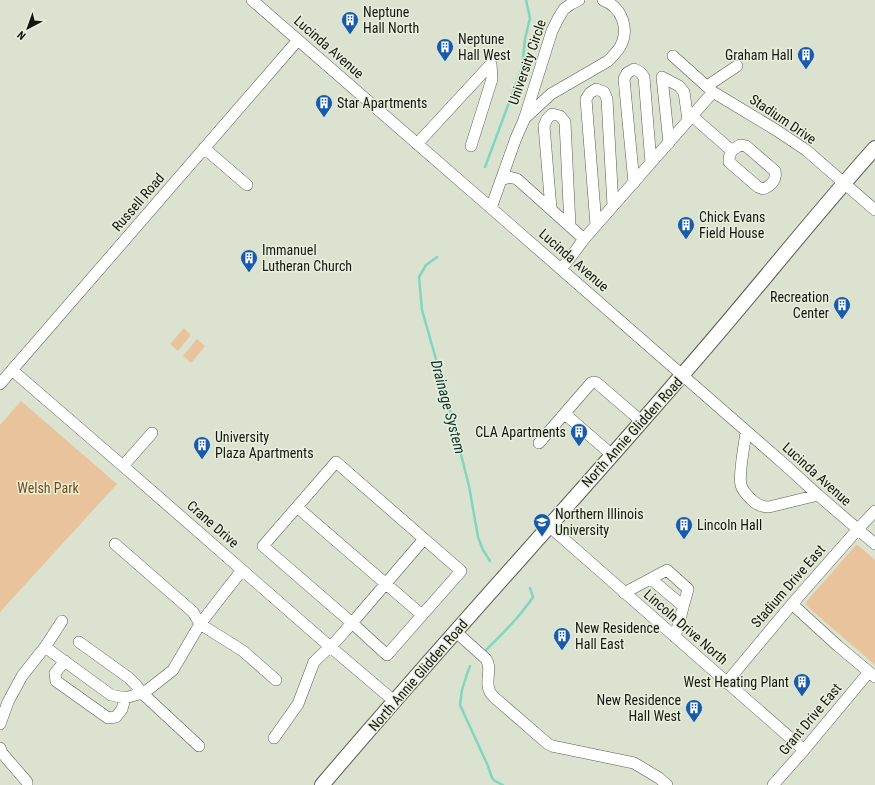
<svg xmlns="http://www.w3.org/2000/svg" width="875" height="785" font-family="'Roboto Condensed',sans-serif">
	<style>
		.green { fill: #e9c39c }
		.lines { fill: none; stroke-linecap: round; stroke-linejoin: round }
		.stream { stroke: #81d6bf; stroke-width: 2.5 }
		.minor-casing { stroke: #585d4e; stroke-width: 12 }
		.major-casing { stroke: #585d4e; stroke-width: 16 }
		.minor { stroke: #fff; stroke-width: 11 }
		.major { stroke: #fff; stroke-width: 14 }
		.labels { text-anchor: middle; stroke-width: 3; stroke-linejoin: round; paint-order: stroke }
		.poi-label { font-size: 14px; fill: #141610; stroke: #e9efdd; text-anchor: start }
		.street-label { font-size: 14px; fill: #141610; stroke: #e9efdd }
		.park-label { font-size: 14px; fill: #784a0a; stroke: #e9efdd }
		.water-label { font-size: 15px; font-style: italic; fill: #083128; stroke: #e9efdd }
	</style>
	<rect width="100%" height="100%" fill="#dce2d0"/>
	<path class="green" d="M184,328L191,335L178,351L170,344Z
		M197,339L205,346L191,363L183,356Z
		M21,401L117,484L0,612V425Z
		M856,545L859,546L875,560V665L809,608L806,604L807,601Z"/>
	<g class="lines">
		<path class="stream" d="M485,167L522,68L525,39L530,18L526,0
			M437,257L426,265L419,277L422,310L445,391L469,486L478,537L483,550L490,561
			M484,652C501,635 519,618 533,597L530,588
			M470,666L467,674L462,690L460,705L488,766L492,778L495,781L503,785"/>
		<defs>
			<path id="minor" d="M252,0L491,208L784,464L818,495L875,544
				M673,56L713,92L776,130L806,150L875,210
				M707,86L737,66
				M692,116L732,151
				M524,119L551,94L608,61C612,57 617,52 620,47C630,29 622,7 603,0
				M669,143L662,77L679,86L684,92L688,120
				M417,144L491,64L492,79L471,146
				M740,145L746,146L775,171C777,180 771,186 763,189L758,187L729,162C729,152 732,150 740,145Z
				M204,148L247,185
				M502,180L509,177L517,179L584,239
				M634,183L624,79L627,73L634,69L640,72L644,77L651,163
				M491,208L516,138L524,120L552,31L559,17L564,9L571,4L579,0
				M551,209L544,126L547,119L552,114L560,116L565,122L570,226
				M596,225L586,99L590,93L596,89L604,92L607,99L613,206
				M561,269L573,254L584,239L713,92
				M12,370L123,466L320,638L394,701
				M0,384L298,40
				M565,414L612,455
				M746,431C745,443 738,475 741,485C743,492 747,495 752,500C757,505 762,507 769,507L818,495
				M539,443L591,383L594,382L597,383L641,421
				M123,466L152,433
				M297,507L422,615
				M549,526L804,750
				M115,544L193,612L200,624L243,651L276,680
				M651,579L683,606
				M624,593L667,570L688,589L675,637
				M792,604L838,646L875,677
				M62,621L45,647L111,695L125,698L142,693L149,689L173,670L200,624L242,570
				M456,632L486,659C493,669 484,682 490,692C491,694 493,696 495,698L548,744L552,746L634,763L659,778L667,785
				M79,642L129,678L136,685L142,693L199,746
				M65,661L55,673L56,681L108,718L116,717L122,709L125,698
				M726,683L792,604L858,529L875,511
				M0,724L8,702L22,676L45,647
				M274,738L298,704L314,662L337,640L352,623L387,655L461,571L336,462L263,546L352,623L424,539
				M0,748L2,753L27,782V785
				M773,785L804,750L869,672"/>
			<path id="major" d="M322,785C440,646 564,512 683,374C748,300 809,222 875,148"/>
		</defs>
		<use href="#minor" class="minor-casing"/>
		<use href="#major" class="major-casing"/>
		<use href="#minor" class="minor"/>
		<use href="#major" class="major"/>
	</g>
	<defs>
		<symbol id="building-pin" viewBox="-11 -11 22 30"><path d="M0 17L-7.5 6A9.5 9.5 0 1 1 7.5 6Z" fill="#185bab" stroke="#e9efdd"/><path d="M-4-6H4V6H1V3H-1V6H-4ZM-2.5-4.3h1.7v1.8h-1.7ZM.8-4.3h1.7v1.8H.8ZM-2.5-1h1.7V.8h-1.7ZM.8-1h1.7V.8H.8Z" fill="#fff"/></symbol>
		<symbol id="university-pin" viewBox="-11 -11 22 30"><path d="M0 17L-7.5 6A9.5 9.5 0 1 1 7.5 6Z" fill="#185bab" stroke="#e9efdd"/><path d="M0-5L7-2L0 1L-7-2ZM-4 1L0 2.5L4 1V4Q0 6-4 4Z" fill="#fff"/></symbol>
	</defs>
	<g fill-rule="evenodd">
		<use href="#building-pin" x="340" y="10" width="20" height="27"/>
		<use href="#building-pin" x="435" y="37" width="20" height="27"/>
		<use href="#building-pin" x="796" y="45" width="20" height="27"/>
		<use href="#building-pin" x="314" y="93" width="20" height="27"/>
		<use href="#building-pin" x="676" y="215" width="20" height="27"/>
		<use href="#building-pin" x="239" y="248" width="20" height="27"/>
		<use href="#building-pin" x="832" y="295" width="20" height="27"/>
		<use href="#building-pin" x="569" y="422" width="20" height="27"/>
		<use href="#building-pin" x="192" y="435" width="20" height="27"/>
		<use href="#university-pin" x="532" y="512" width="20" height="27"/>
		<use href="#building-pin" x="674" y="515" width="20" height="27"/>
		<use href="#building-pin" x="552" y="626" width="20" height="27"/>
		<use href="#building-pin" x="792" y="672" width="20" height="27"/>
		<use href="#building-pin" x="684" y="698" width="20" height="27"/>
	</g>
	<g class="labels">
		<g class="poi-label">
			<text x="363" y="17">Neptune<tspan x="363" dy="16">Hall North</tspan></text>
			<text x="458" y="44">Neptune<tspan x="458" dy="16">Hall West</tspan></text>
			<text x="793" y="60" text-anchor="end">Graham Hall</text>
			<text x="337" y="108">Star Apartments</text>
			<text x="699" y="222">Chick Evans<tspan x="699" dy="16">Field House</tspan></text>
			<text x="262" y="255">Immanuel<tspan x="262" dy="16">Lutheran Church</tspan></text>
			<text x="829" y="302" text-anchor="end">Recreation<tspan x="829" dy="16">Center</tspan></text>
			<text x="566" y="437" text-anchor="end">CLA Apartments</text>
			<text x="215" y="442">University<tspan x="215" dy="16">Plaza Apartments</tspan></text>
			<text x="555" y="519">Northern Illinois<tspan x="555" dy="16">University</tspan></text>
			<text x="697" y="530">Lincoln Hall</text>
			<text x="575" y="633">New Residence<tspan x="575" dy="16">Hall East</tspan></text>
			<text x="789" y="687" text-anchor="end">West Heating Plant</text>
			<text x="681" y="705" text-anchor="end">New Residence<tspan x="681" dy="16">Hall West</tspan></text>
		</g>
		<g class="street-label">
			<text transform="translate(329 47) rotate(41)" y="5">Lucinda Avenue</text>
			<text transform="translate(527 62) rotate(-71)" y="5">University Circle</text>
			<text transform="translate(783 119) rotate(34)" y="5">Stadium Drive</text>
			<text transform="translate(138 202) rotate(-49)" y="5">Russell Road</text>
			<text transform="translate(574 260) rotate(41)" y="5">Lucinda Avenue</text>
			<text transform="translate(632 432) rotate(-48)" y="5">North Annie Glidden Road</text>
			<text transform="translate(817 474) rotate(42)" y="5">Lucinda Avenue</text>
			<text transform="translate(213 524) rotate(41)" y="5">Crane Drive</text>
			<text transform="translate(788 586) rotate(-49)" y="5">Stadium Drive East</text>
			<text transform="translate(686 627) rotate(41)" y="5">Lincoln Drive North</text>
			<text transform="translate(418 675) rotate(-49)" y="5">North Annie Glidden Road</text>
			<text transform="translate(810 719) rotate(-50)" y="5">Grant Drive East</text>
		</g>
		<g class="park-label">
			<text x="48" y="493">Welsh Park</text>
		</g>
		<g class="water-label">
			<text transform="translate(448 407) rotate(75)" y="5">Drainage System</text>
		</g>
	</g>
	<g transform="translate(28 28) rotate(221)" stroke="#e9efdd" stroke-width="3" paint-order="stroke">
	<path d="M0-3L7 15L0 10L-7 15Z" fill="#141610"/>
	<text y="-6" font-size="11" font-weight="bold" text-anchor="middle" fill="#141610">N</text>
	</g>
</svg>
